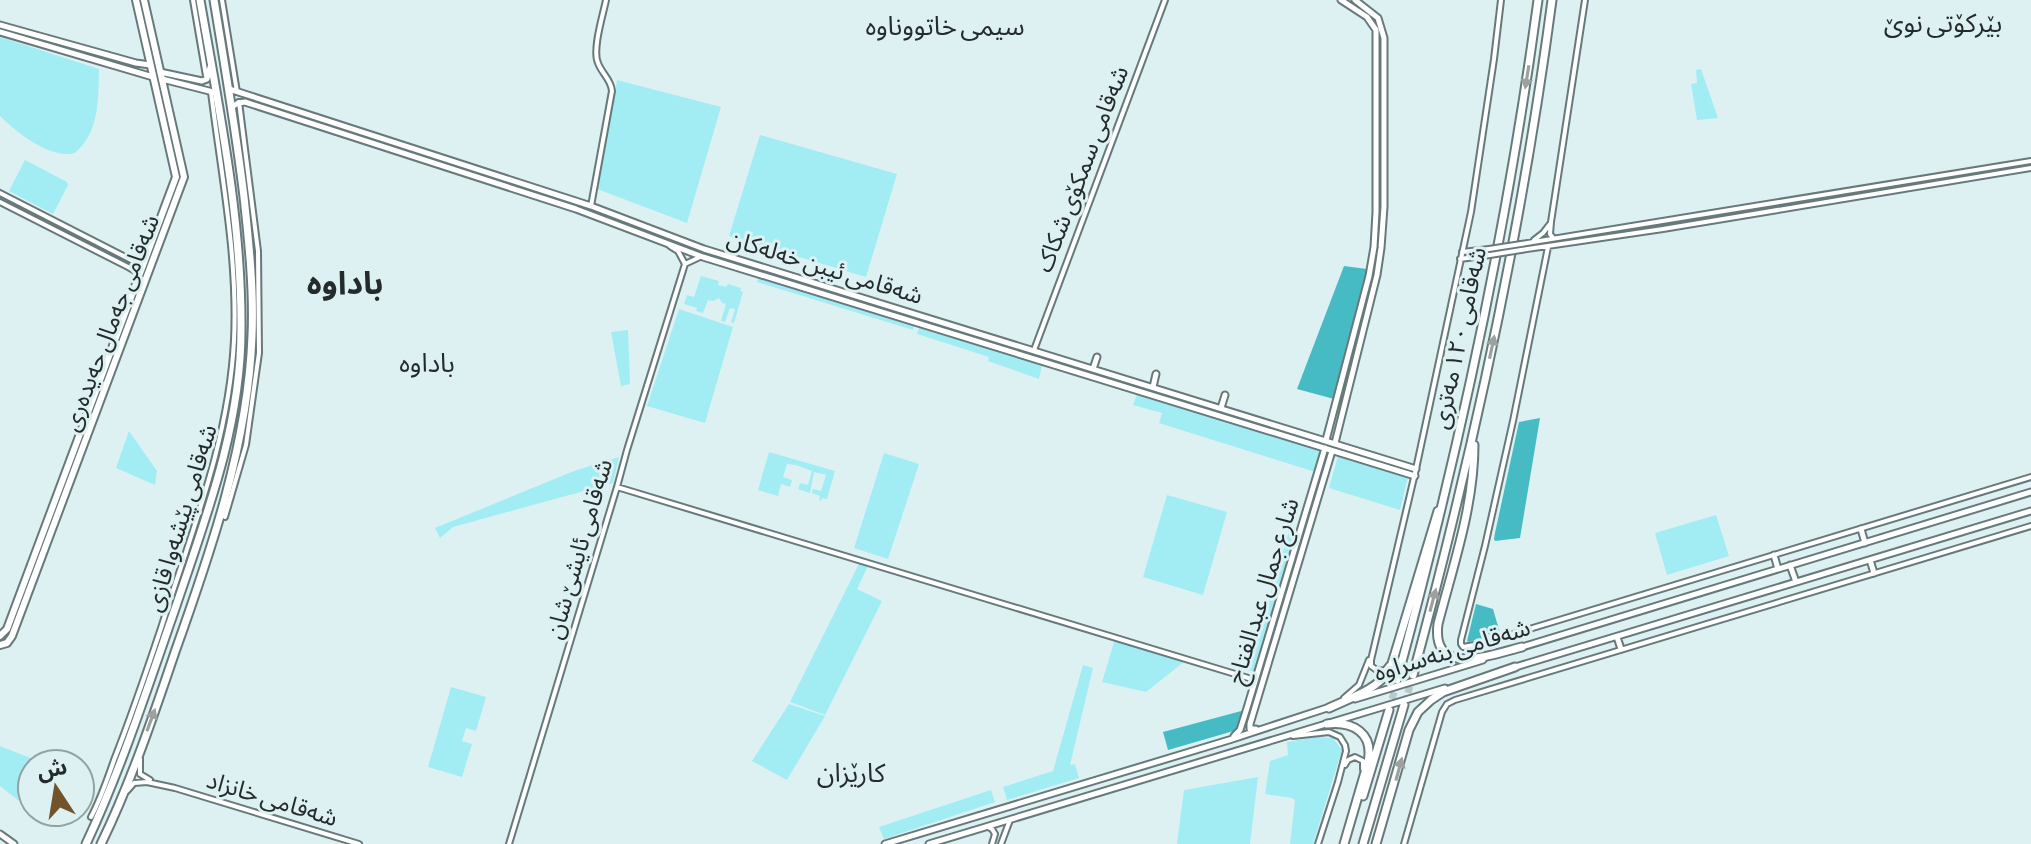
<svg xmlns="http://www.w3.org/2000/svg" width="2031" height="844" font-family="'Asap Condensed','Noto Sans Arabic',sans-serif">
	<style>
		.green { fill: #a2edf4 }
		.forest { fill: #46bbc4 }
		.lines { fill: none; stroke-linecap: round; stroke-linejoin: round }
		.motorway-tunnel { stroke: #b8c9cb; stroke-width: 7; stroke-dasharray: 7 3.5; stroke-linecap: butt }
		.tertiary-casing { stroke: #67797b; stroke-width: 8 }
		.secondary-casing { stroke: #67797b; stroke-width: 9 }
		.primary-casing { stroke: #67797b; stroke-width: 10 }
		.trunk-casing { stroke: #67797b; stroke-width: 11 }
		.motorway-casing { stroke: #67797b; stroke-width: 11 }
		.tertiary { stroke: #fff; stroke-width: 4 }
		.secondary { stroke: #fff; stroke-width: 5 }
		.primary { stroke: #fff; stroke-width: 6 }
		.trunk { stroke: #fff; stroke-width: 7 }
		.motorway { stroke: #fff; stroke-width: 7 }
		.tertiary-bridge-casing { stroke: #67797b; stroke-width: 8; stroke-linecap: butt }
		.tertiary-bridge { stroke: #fff; stroke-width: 4 }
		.oneway { fill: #9ca0a0 }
		.labels { text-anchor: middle; stroke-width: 6; stroke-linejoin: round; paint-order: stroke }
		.street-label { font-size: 24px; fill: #242b2c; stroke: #ddf1f3 }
		.neighbourhood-label { font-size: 26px; fill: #242b2c; stroke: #ddf1f3 }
		.district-label { font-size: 32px; font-weight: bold; fill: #242b2c; stroke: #ddf1f3 }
	</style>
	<rect width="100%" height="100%" fill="#ddf1f3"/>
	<path class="green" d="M0,37L99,69C98,100 100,131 75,153C51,160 16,132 0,116Z
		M1701,69L1718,118L1697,120L1691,84L1697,83L1696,70Z
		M617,80L721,107L687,223L597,189Z
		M760,135L897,174L866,277L729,236Z
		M25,160L67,182L68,185L53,214L9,191Z
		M701,276L719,281L718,285L726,287L728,284L741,288L740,291L743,292L734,323L731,322L735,309L730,308L725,322L721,321L726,304L722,303L719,298L713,301L708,300L703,313L696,311L697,308L684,304L687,295L694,297Z
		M759,276L915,324L913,330L757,282Z
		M679,309L733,327L705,423L647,406Z
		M919,328L1042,365L1039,379L988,361L989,357L917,334Z
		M628,330L630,384L621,386L611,332Z
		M1137,394L1321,451L1315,472L1159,423L1162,413L1133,405Z
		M129,431L157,471L155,485L116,468Z
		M769,452L835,471L827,499L822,498L821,501L819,500L820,496L812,493L813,489L821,491L826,475L814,472L810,493L798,489L800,483L808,485L812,471L796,465L787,464L783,477L792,480L790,487L781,484L778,496L758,490Z
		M884,453L919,464L888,559L854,548Z
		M1338,456L1408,477L1400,510L1329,488Z
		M619,457L613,483L453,527L440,538L435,528L574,471Z
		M1167,495L1227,512L1203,595L1143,577Z
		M1716,515L1729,556L1667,575L1655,533Z
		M1289,531L1297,533L1255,672L1248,670Z
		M860,562L868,566L857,589L882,601L825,715L790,702Z
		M1115,639L1185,661L1146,692L1102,682Z
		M1083,665L1093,668L1070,765L1075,764L1079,778L1007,800L1003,787L1053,771Z
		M451,687L486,697L476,731L466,728L462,741L472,744L462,777L428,767Z
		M789,704L825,716L787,780L752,761Z
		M1317,737L1333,738L1342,750L1313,844H1290L1295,800L1292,798L1265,794L1270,761L1288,755L1287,742Z
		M0,746L38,761L37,764H32V774L19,801L0,786Z
		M1258,777L1250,844H1177L1184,790Z
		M991,790L995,802L884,839L879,827Z"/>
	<path class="forest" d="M1344,266L1367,269L1334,399L1297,389Z
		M1540,418L1520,538L1495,541L1494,539L1495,533L1519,422Z
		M1476,604L1493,609L1500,633L1469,642L1467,641Z
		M1245,710L1237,730L1168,750L1163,732Z"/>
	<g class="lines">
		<path class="motorway-tunnel" d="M1405,703L1413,675
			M1389,709L1397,682"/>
		<defs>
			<path id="tertiary" d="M193,0L206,76
				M222,0L237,92
				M0,193L143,266
				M0,202L128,267L135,271L138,276
				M591,206L612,91C611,79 602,74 598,63C592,50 603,15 606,0
				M1553,238L1550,234L1551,222L1585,0
				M1534,240L1543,233L1550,224
				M1521,244L2031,161
				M1548,247L1513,421L1485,546L1461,640V644L1463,647L1480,644L2031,477
				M1521,250L1663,229L2031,168
				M1462,252L1489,249
				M1460,259L1490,255
				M685,264L700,257
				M1034,350L1165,0
				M617,487L1255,680
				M225,517L246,445L259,353L258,251L239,102
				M1389,665L1385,670L1378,671L1371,666V660L1416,469L1471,212L1494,59L1501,0
				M1344,698L1359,685L1369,660
				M1293,736L1329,732L1340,737L1345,745L1346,751L1338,782L1318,844
				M140,759V774L150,780
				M1345,765L1348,760L1355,757L1363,761V769
				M127,791L134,783L147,782L175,788L359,844
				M91,817C101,798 107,780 114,760C131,717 146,673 161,628C191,533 229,441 234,340C238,257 221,174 211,92
				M988,827L992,829L995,834L992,844
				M509,844L617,487L627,450L685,264L678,251L670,246
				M1001,844L1010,820
				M1404,844L1442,712L1447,704L1455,700L2031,526"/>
			<path id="secondary" d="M0,25L136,63L150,65
				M0,32L153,77
				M160,72L202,81L207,79L210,67
				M162,79L217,93
				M229,89L591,206L704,249L1416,469
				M232,107L238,103L245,102L576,209L703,257L1415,476
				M1093,369L1097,357
				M1153,387L1156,374
				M1221,408L1225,395
				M1326,440L1369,276L1374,247L1376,212V30L1367,17L1341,0
				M1335,443L1377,275L1381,248L1384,207V38L1378,18L1355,0
				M1861,529L1865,543
				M1774,555L1778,569
				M1870,560L1874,573
				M1790,565L1796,582
				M1617,637L1621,649
				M1519,648L2031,492
				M1512,668L2031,511
				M1355,699L1483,660
				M1256,729H1250V724L1332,451
				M1234,736L1240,730L1247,708L1325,448
				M0,834L14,844
				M885,844L1229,740L1330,707
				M929,844L1445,688"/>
			<path id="primary" d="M0,636L7,629L176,177L136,0
				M0,645L7,643L12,636L184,177L144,0"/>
			<path id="trunk" d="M86,844C122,767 148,686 176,606C206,517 241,426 241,330C242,219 219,109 200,0
				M101,844C131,782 153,717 175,652C211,551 248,444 252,336C254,290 249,243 244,197C236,131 225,66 214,0"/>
			<path id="motorway" d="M1474,445C1474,506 1453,566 1438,624C1431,679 1493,654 1522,647
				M1413,675C1473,453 1522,228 1552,0
				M1397,680C1458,456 1507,230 1538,0
				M1329,708C1352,697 1375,691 1390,670L1438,511
				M1327,724C1353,721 1374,733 1368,762L1344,844
				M1363,796L1389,710
				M1363,844L1404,705
				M1376,844L1409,730L1418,712L1431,700L1443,692L1515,667"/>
		</defs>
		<use href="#tertiary" class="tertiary-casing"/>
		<use href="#secondary" class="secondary-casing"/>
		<use href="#primary" class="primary-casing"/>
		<use href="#trunk" class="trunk-casing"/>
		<use href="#motorway" class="motorway-casing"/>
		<use href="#tertiary" class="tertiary"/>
		<use href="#secondary" class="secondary"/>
		<use href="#primary" class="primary"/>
		<use href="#trunk" class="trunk"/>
		<use href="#motorway" class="motorway"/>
		<defs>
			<path id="tertiary-bridge" d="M1489,249L1521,244
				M1490,255L1521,250"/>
		</defs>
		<use href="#tertiary-bridge" class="tertiary-bridge-casing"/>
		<use href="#tertiary-bridge" class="tertiary-bridge"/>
	</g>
	<defs><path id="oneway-solid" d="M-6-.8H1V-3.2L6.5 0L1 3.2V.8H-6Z" transform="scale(2)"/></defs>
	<g class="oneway">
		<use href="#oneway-solid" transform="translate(1527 77) rotate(99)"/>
		<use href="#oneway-solid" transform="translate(1492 347) rotate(-78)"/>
		<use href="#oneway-solid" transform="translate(1433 600) rotate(-75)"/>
		<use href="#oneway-solid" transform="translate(151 720) rotate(-70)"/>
		<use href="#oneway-solid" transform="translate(1399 769) rotate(-75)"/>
	</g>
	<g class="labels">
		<g class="street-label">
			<text transform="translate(1082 169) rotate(-69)" y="8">شەقامی سمکۆی شکاک</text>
			<text transform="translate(825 267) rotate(17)" y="8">شەقامی ئیبن خەلەکان</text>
			<text transform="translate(111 323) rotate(-69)" y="8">شەقامی جەمال حەیدەری</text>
			<text transform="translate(1459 338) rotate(-78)" y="8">شەقامی ١٢٠ مەتری</text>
			<text transform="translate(181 518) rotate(-73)" y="8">شەقامی پێشەوا قازی</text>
			<text transform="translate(579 549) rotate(-74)" y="8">شەقامی ئایشێ شان</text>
			<text transform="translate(1263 591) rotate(-73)" y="8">شارع جمال عبدالفتاح</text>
			<text transform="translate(1452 650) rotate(-17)" y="8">شەقامی بنەسراوە</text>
			<text transform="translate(272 799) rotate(17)" y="8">شەقامی خانزاد</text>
		</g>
		<g class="neighbourhood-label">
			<text x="1943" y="32">بێرکۆتی نوێ</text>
			<text x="945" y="35">سیمی خاتووناوه</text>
			<text x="427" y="372">باداوە</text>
			<text x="851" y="782">کارێزان</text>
		</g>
		<g class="district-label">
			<text x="345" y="294">باداوە</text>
		</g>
	</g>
	<g transform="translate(56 788) rotate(348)"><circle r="38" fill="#ddf1f3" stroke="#93a2a3" stroke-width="2"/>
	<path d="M0-6L14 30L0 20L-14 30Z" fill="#735329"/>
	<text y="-12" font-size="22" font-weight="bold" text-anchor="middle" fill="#242b2c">ش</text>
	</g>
</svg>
